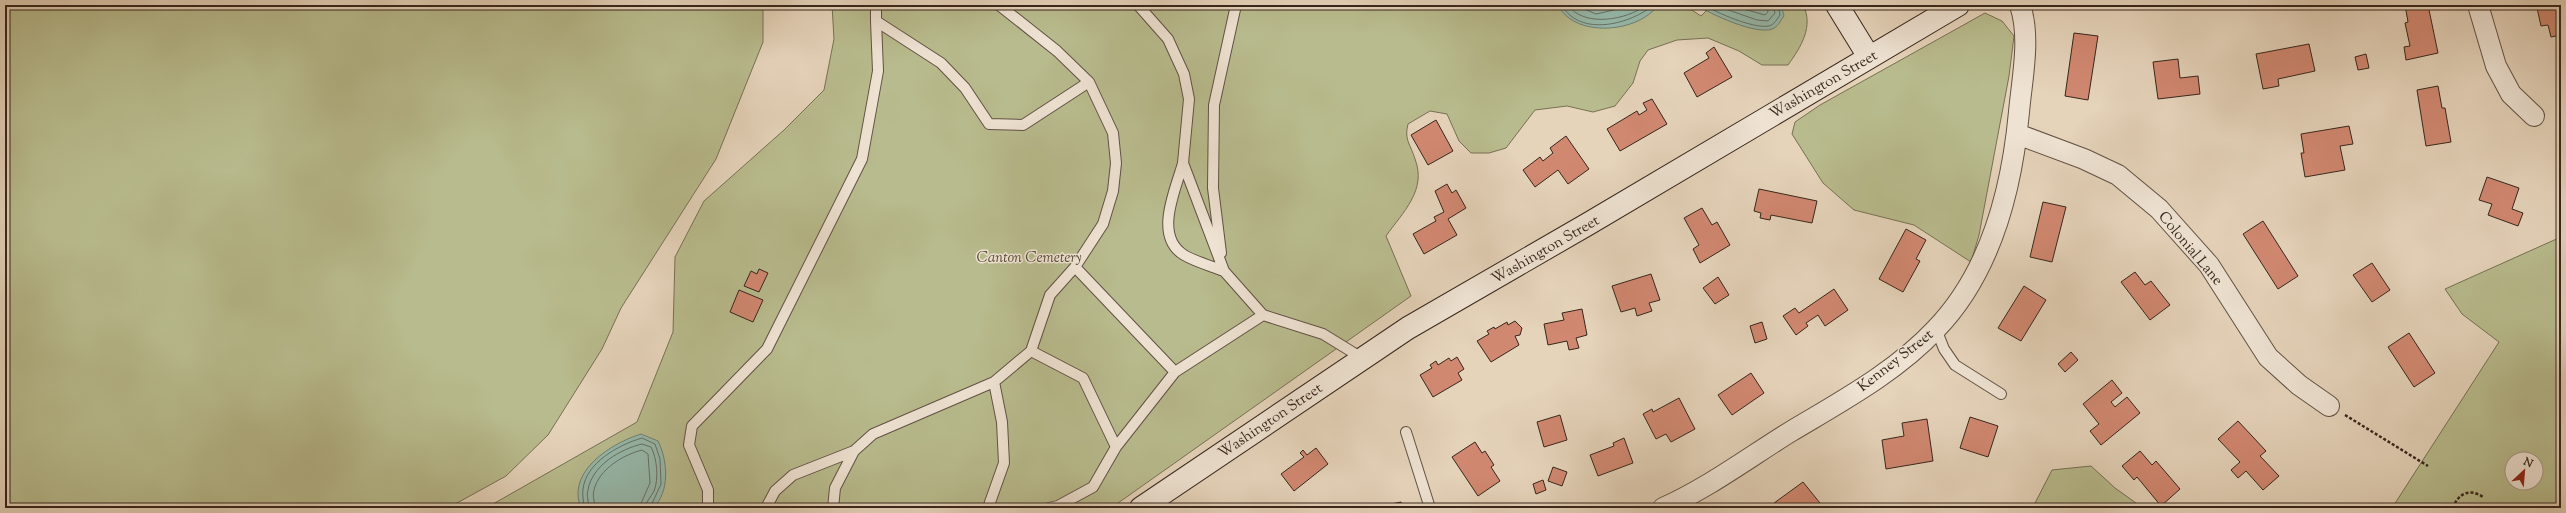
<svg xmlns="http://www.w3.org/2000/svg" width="2566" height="513" font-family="'Sorts Mill Goudy',serif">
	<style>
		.green { fill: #b8bb8d; stroke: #787054; fill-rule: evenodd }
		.water { fill: #96b9ab; stroke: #707e72 }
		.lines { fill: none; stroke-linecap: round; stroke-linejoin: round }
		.shore { stroke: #667064; stroke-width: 1 }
		.building { fill: #d18871; stroke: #37261c }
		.lane-casing { stroke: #625144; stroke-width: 12 }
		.street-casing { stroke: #625144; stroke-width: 22 }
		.secondary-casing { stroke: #37261c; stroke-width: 24 }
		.path { stroke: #37261c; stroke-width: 2.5; stroke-dasharray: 3 2; stroke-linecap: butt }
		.lane { stroke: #eee2d2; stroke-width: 10 }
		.street { stroke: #eee2d2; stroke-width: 20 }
		.secondary { stroke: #eee2d2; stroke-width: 22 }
		.labels { text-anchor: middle; stroke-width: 3; stroke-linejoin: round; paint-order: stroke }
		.street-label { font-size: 15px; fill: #37261c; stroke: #eee2d2 }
		.park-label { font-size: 15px; font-style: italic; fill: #574b38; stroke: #eee2d2 }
	</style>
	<rect width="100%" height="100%" fill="#e5d3ba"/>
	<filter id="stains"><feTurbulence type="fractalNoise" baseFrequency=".005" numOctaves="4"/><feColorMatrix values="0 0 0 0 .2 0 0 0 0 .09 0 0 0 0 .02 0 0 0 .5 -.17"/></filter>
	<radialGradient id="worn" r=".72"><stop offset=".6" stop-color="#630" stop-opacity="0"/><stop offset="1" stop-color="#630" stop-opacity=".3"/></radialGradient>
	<path class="green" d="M5,5H763V42L716,159L621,308L602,349L548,435L506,476L448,508H5Z
		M832,5H1684L1701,16L1712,5H1803C1814,26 1801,47 1788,65H1762L1739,51L1708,38L1677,40L1648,50L1640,61L1633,83L1615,106L1593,112L1567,106L1535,110L1506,148L1489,153H1471L1459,141L1447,114L1430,111L1408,124C1404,140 1410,143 1415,159C1427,190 1403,212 1386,236L1411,296L1111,508H486L637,422L673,332L675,257L704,201L784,130L824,90L834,39Z
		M1985,13L2002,21L2014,36L2009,76L1979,235L1971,262L1914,225L1854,210L1823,183L1792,134L1795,122L1820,105Z
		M2561,237V508H2392L2499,342L2462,314L2445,289ZM2512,459H2536V483H2512Z
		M2091,466L2115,488L2143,508H2020L2034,505L2052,470Z"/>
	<path class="water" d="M1558,5H1659C1655,9 1650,14 1645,17C1621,33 1572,34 1558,5Z
		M1696,5H1781L1784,16C1780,21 1778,27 1772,29C1755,35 1711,14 1696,5Z
		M641,434L658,441C668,461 670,492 653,508H581C566,471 612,443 641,434Z"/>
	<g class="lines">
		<path class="shore" d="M1562,5C1579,38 1632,24 1653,5
			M1568,5C1583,28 1628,20 1646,5
			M1575,5L1596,14L1636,5
			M1704,5C1717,13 1754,29 1769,26C1774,25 1777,19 1780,15L1778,5
			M1714,5L1757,20L1768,21L1775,13L1773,5
			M1729,5L1765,15L1768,12L1767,5
			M584,508C584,502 582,496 583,489C586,463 618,445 642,438L655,444L660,459L661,484L650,508
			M589,508C589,502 586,496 588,490C592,465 621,449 642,444L651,447C657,458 659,479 654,491C651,497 646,501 645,508
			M595,508C595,502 592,496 594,490C599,469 623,455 642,450L648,454L650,483L639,508"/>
	</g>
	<path class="building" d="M2405,5H2428L2438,53L2406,60L2404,47L2410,46L2405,23L2408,22Z
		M2550,5H2561V35L2551,37L2548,25L2541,26L2537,8Z
		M2074,33L2098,36L2088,100L2065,96Z
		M2309,44L2315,71L2278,79L2279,86L2263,89L2256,54Z
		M1714,47L1732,77L1697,97L1684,73L1709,58L1706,53Z
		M2366,54L2369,68L2358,70L2355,57Z
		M2178,59L2180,78L2198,76L2200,94L2158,99L2153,62Z
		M2438,86L2442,108H2445L2451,142L2426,146L2417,90Z
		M1652,99L1667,124L1620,151L1607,129L1637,111L1639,115L1647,110L1643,103Z
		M1436,120L1453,151L1428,165L1411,135Z
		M2349,126L2353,144L2340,146L2345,170L2305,177L2301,153H2304L2301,134Z
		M1566,136L1589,169L1568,184L1558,170L1535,187L1523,170L1540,157L1543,161L1553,153L1550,148Z
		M2487,177L2519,188L2512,209L2523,213L2518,226L2488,215L2492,204L2479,200Z
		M1447,184L1452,193L1456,190L1466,208L1448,219L1457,235L1424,254L1413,234L1436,221L1434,217L1444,212L1435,191Z
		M1759,189L1817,201L1812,223L1771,215L1770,220L1760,218L1761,213L1754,211Z
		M2043,202L2066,207L2052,262L2030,257Z
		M1702,208L1712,225L1717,222L1730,245L1700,263L1693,249L1699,245L1684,218Z
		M2263,221L2298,276L2278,289L2243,234Z
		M1906,229L1926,240L1916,259L1920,261L1903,292L1879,279Z
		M2372,263L2390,290L2372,302L2353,275Z
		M759,269L768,273L759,292L744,286L751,271L757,274Z
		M2135,272L2145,285L2151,281L2170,305L2150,320L2121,282Z
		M1651,274L1660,300L1649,303L1652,311L1637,316L1635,308L1621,312L1612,286Z
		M1718,277L1729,295L1715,304L1703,288Z
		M2024,286L2046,300L2021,341L1998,328Z
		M1834,289L1848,310L1825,326L1818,315L1806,323L1808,326L1796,335L1783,316L1795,308L1799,313Z
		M739,290L763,300L753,322L730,312Z
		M1582,309L1587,335L1576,338L1579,348L1569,350L1567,341L1548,345L1544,324L1564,320L1562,313Z
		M1515,321L1522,328L1520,335L1515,336L1519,345L1491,362L1477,341L1489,334L1487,331L1494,327L1495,329L1507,322L1508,325Z
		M1762,322L1767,339L1755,343L1750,326Z
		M2409,333L2435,373L2414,387L2388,347Z
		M2071,352L2078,360L2065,372L2058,364Z
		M1457,357L1464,369L1458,373L1462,380L1433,397L1420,375L1432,368L1430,365L1436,361L1438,365L1449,358L1451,361Z
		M1751,373L1764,393L1732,415L1718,395Z
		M2112,380L2122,393L2111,402L2115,407L2127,397L2140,413L2101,445L2090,431L2099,424L2083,404Z
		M1679,398L1695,429L1671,442L1666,434L1656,439L1643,414L1652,409L1653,412Z
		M1560,415L1567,440L1544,447L1537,422Z
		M1970,417L1998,426L1988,457L1960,448Z
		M1927,419L1933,461L1886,469L1882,440L1904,436L1902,423Z
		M2238,421L2266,451L2260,456L2279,476L2263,490L2246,471L2238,478L2231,470L2240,462L2218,439Z
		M1624,438L1633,463L1598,476L1590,455L1614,446L1613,443Z
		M1475,442L1482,453L1485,451L1494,465L1491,467L1500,481L1478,496L1452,457Z
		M1316,448L1328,464L1294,491L1281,474L1304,457L1300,453L1303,450L1307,455Z
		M2140,451L2152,465L2156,461L2180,489L2161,506L2137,477L2134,480L2122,466Z
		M1553,467L1567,472L1562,486L1548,481Z
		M1543,480L1546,490L1536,494L1533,484Z
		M1803,482L1824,508H1771L1770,506Z
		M1401,502L1403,508H1376V507Z"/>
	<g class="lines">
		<defs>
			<path id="lane" d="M876,5V21
				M999,5L1057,51L1089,82
				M1138,5L1168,39L1184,74L1189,99L1183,163L1224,271L1263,315L1323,334L1362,358
				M1183,163C1176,189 1153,236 1184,255C1196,262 1211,266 1224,271
				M1221,253L1213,188L1214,105L1236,5
				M1075,267L1050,295L1031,351L1083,378L1116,447
				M1936,329L1944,349L1955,365L2001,394
				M994,382L1031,351
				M1406,432L1430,508
				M708,508V490L689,445L692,426L767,349L862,159L878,71L876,21L941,63L965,88L989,124L1023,125L1089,82L1113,133L1116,163L1113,191L1103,224L1075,267L1175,372
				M766,508L775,491L793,475L854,451L873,434L994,382L1002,422L1004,463L988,508
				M833,508L835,488L854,451
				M1049,508L1058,506L1093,487L1116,447L1175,372L1263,315"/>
			<path id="street" d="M2478,5L2496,66L2511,94L2534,116
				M2017,134L2084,159L2118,175L2159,209L2209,265L2268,357L2299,385L2329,406
				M1663,508C1708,488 1748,458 1790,432C1840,402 1896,372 1936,329C1991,272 2012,188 2019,112C2022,78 2031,38 2020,5"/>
			<path id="secondary" d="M1837,5L1869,57
				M1141,508L1408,328L1588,224L1958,5"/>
		</defs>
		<use href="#lane" class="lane-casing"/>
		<use href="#street" class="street-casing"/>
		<use href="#secondary" class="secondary-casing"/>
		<path class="path" d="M2345,415L2428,466
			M2453,508C2458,493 2470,488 2483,497"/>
		<use href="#lane" class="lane"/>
		<use href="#street" class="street"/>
		<use href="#secondary" class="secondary"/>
	</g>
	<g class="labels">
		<g class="street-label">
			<text transform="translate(1823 84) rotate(-30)" y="5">Washington Street</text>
			<text transform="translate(2191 248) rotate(50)" y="5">Colonial Lane</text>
			<text transform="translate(1545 249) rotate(-30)" y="5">Washington Street</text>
			<text transform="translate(1895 360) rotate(-38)" y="5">Kenney Street</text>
			<text transform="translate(1270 420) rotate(-34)" y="5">Washington Street</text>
		</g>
		<g class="park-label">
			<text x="1029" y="262">Canton Cemetery</text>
		</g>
	</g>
	<rect width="2566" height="513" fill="none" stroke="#e5d3ba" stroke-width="20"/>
	<rect x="6" y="6" width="2554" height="501" fill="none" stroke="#37261c" stroke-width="2"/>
	<rect x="10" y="10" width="2546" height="493" fill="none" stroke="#37261c"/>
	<g transform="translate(2524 471) rotate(26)"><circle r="19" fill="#eee2d2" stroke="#a59789"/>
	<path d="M0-3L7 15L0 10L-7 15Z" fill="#8f2418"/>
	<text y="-6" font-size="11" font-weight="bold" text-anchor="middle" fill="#37261c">N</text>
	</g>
	<rect width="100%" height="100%" filter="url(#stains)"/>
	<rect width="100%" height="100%" fill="url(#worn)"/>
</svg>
